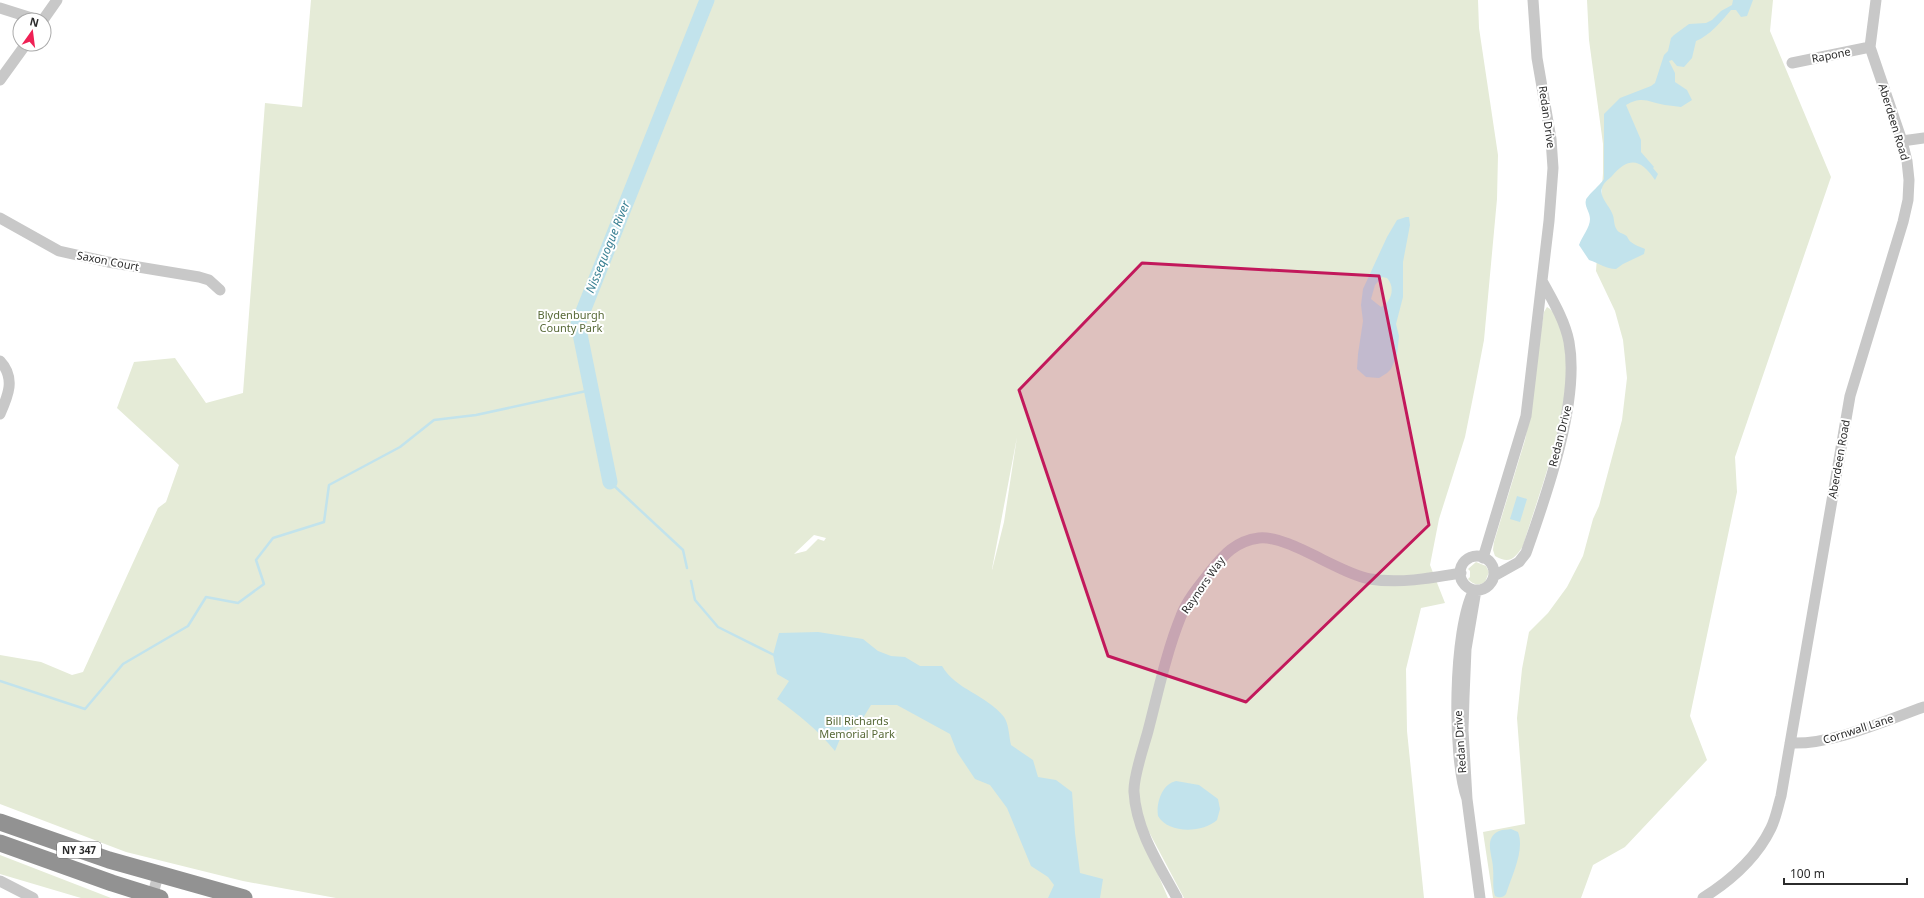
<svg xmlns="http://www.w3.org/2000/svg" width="1924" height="898" font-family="'Noto Sans',sans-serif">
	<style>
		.green { fill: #e5ebd7; fill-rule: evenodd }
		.water { fill: #c2e3ec; fill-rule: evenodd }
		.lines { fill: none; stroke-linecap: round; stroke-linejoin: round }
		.stream { stroke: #c2e3ec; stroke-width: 2.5 }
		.river { stroke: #c2e3ec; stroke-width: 15 }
		.minor { stroke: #c8c8c8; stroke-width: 11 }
		.highway { stroke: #929292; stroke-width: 17 }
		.marked { fill: #c2185b; fill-opacity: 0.2; stroke: #c2185b; stroke-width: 3; stroke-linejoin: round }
		.labels { text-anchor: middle; stroke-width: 4; stroke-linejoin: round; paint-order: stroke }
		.shield { fill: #fff; stroke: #6b6b6b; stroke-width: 1 }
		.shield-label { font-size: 10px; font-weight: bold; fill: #2b2b2b }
		.street-label { font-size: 11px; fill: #2b2b2b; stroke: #fff }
		.park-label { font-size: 11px; fill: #576937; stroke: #fff }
		.water-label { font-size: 12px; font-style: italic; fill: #367e91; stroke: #fff }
	</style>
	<rect width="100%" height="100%" fill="#fff"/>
	<path class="green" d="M311,0H1478L1479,28L1498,155L1497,199L1484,340L1475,387L1465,437L1439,519L1430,565L1445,603L1421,608L1406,669L1407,731L1424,898H1184L1131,798L1136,823L1168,898H336L243,881L126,852L0,804V655L41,662L72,675L83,672L158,508L166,502L179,465L117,408L134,362L175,358L206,403L243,393L265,103L302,107ZM1017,437L1004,522L992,570V569ZM814,535L826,538L824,541L818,539L806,551L794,554Z
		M1587,0H1773L1770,31L1831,177L1735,457L1737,492L1690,716L1707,760L1625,847L1593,865L1581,898H1493L1483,832L1525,824L1517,718L1522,669L1529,632L1548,613L1567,587L1583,556L1593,519L1599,506L1622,420L1627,378L1623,340L1615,311L1596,271L1603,173V144L1589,40Z
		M1547,307C1555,311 1557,320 1560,327C1582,388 1541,485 1523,546C1515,558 1510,565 1495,556L1493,550L1494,542L1525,440L1531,409L1541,330L1544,312Z
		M1476,562L1486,566L1489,572L1485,582C1479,586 1473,585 1468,579L1470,577V571L1468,569Z
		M0,855L111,898H81L0,874Z"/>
	<path class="water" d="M1733,0H1753L1747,16L1741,17L1736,10H1731C1722,21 1709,36 1696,41L1692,58L1684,67L1677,66L1672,60L1669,61L1675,73V82L1687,90L1692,100L1681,107C1676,106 1671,106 1665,105C1649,103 1644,95 1626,105L1641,140V152L1654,167L1653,168L1658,174L1655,180C1641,159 1629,156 1612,176C1609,179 1603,183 1602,188C1599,197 1609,205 1612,213C1615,219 1613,224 1617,230C1619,233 1622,233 1625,235C1628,236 1628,240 1631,242C1634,245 1641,247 1645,249L1644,254L1623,264L1616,269C1606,269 1599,263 1589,260L1579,245C1582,236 1590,228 1590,219C1590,212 1584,206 1586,200C1586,197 1601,184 1604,179V114L1620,98L1651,86L1655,83L1664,55L1668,51L1671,38L1674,35L1689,24L1706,23L1712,20L1721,11L1732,5Z
		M1406,217H1409L1410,225L1403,262V297L1396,324L1399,336L1397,355L1391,369L1387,373L1379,378L1366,377L1357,369L1358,354L1363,321L1361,305L1363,289L1387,237L1397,220ZM1382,277L1387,278C1396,288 1391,302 1381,307L1371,299L1375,285Z
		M1517,496L1527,499L1520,522L1510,519Z
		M818,632L863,639L878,651L891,656L905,657L920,666H942C956,690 987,695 1004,717C1009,724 1009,737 1011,745L1033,760L1038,777L1056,780L1072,792L1075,833L1080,873L1103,879L1100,898H1048L1054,885L1048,877L1031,866L1007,808L990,785L975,779L957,752L950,734L897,705H871L860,723L842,734L835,751C818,730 799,715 777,699L789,681L777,674L773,655L779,633Z
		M1176,781L1199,785L1218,799L1220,809L1217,820C1203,833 1168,834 1158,816C1156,803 1162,784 1176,781Z
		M1511,829L1518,832C1525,850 1512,875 1506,894C1503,898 1499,898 1495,896C1492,887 1494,878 1493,868C1493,857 1483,838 1499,831C1503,829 1507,830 1511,829Z"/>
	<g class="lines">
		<path class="stream" d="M610,482L683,550L687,568
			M691,581L695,600L718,627L776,656
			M0,681L85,709L123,664L188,626L206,597L238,603L264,584L256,560L273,538L324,522L329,485L400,447L434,420L476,415L591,390"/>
		<path class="river" d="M610,482L578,324L707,0"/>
		<path class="minor" d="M0,8L38,20
			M43,20L57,0
			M1792,63L1870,47
			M0,80L26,44
			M1902,141L1924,138
			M0,218L59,251L108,262L199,277L209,280L220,290
			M0,361C16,378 8,396 0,414
			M1460 573a17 17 0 1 1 34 0a17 17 0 1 1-34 0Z
			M1483,558L1526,416L1549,221L1553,168L1551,139L1537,58L1533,0
			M1494,576L1519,562L1526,553C1546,496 1580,402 1569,342C1565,321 1553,301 1542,281
			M1474,590C1453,629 1452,757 1467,799L1463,730L1464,697L1466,649L1476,590
			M1790,743C1832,745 1884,721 1924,707
			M1467,799L1480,898
			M0,881L33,898
			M152,898L158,875
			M1177,898C1159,865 1136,830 1134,792C1133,777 1144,746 1148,731C1158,693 1166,653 1181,616C1187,600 1199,586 1210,572C1224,554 1236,541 1259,538C1288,535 1338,573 1370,579C1399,584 1432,578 1461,573
			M1703,898C1730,881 1757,857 1771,828C1776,818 1778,806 1781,796L1850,396L1903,222L1908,200L1909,180L1907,161L1902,141L1870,47L1876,0"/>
		<path class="highway" d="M0,822L109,860L244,898
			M0,843L112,883L160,898"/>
	</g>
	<path class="marked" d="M1142,263L1379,276L1429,525L1246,702L1108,656L1019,390Z"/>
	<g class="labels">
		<rect class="shield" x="57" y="842" width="44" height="16" rx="3"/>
		<g class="shield-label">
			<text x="79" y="854">NY 347</text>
		</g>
		<g class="street-label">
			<text transform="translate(1831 55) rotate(-11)" y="4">Rapone</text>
			<text transform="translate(1547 117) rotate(82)" y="4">Redan Drive</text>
			<text transform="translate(1894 122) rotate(73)" y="4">Aberdeen Road</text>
			<text transform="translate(108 261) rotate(11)" y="4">Saxon Court</text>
			<text transform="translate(1560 436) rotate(-76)" y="4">Redan Drive</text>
			<text transform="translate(1839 459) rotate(-80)" y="4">Aberdeen Road</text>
			<text transform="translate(1203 585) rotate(-55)" y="4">Raynors Way</text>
			<text transform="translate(1858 729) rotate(-18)" y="4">Cornwall Lane</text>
			<text transform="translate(1460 742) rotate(-94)" y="4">Redan Drive</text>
		</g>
		<g class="park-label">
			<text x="571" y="319">Blydenburgh<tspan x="571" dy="13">County Park</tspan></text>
			<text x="857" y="725">Bill Richards<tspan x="857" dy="13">Memorial Park</tspan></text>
		</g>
		<g class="water-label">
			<text transform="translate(608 247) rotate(-68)" y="4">Nissequogue River</text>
		</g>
	</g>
	<g transform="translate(32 32) rotate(14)"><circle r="19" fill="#ffffff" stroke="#aaaaaa"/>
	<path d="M0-3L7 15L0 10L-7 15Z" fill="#ef2155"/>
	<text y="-6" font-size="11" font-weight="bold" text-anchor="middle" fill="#2b2b2b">N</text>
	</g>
	<path d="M1784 878v6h123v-6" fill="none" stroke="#2b2b2b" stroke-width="2"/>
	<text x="1790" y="878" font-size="12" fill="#2b2b2b" stroke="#ffffff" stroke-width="3" paint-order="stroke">100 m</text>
</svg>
